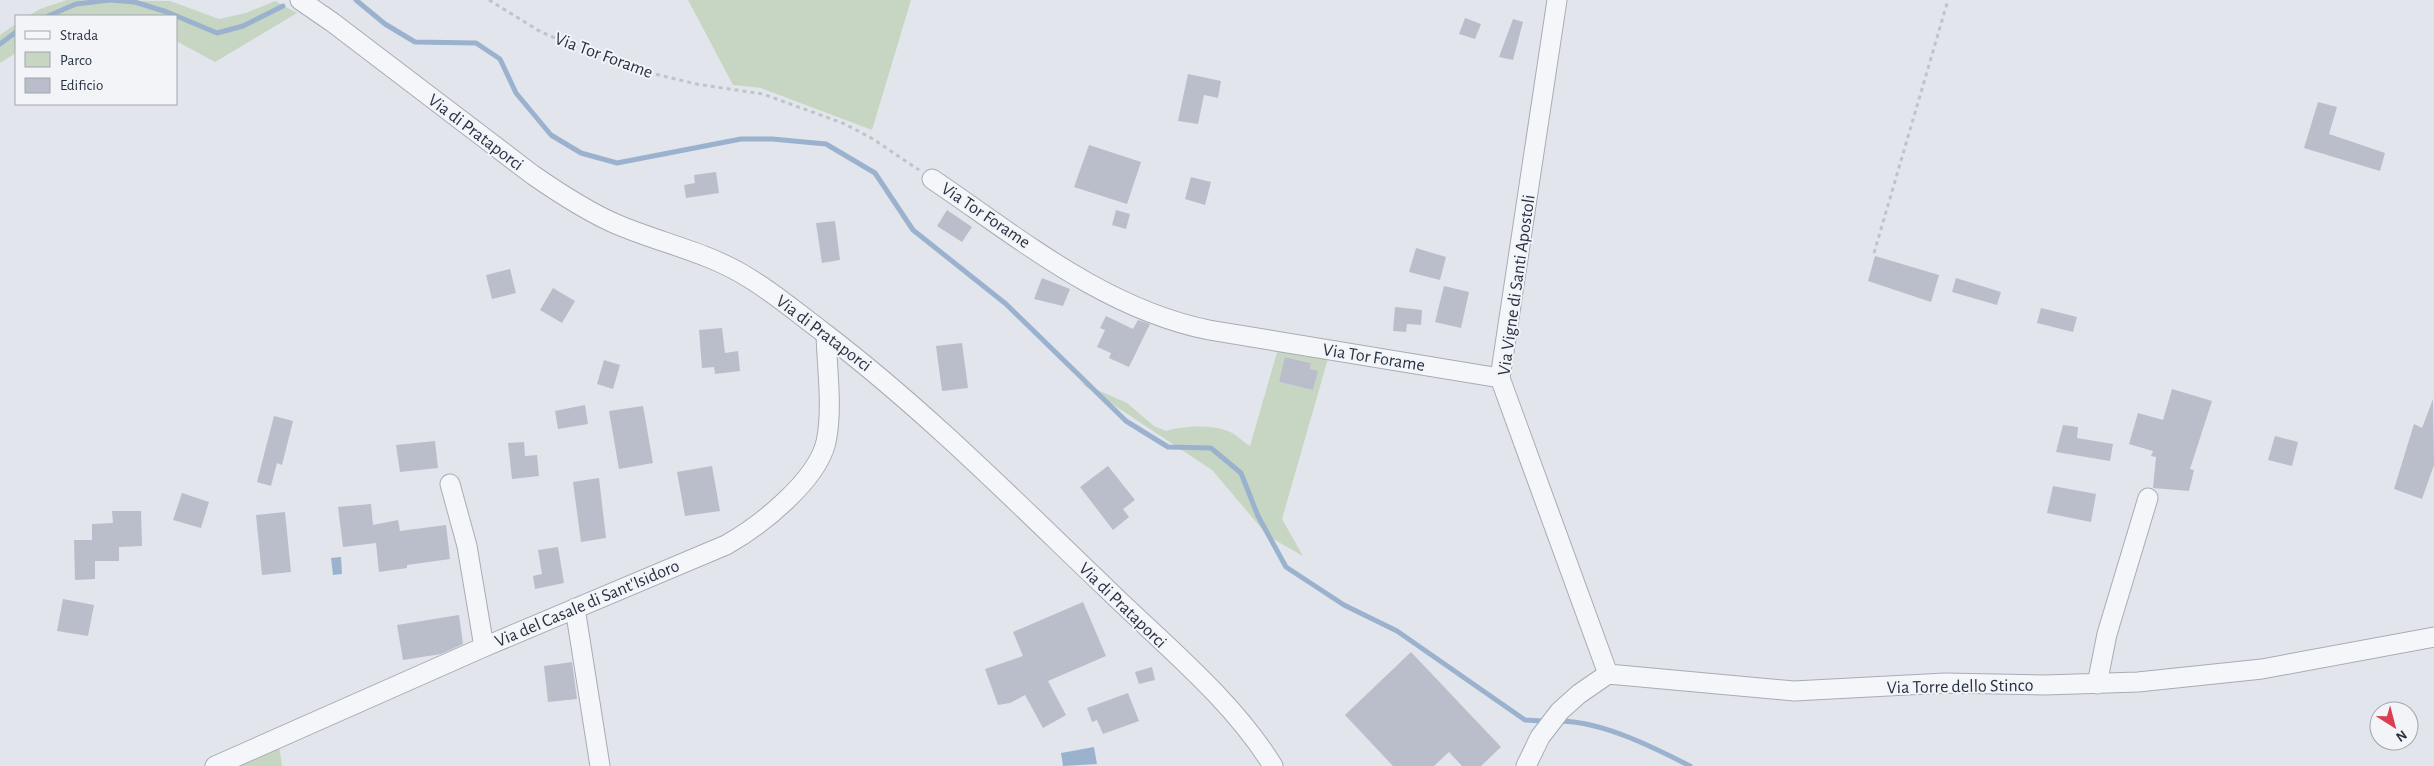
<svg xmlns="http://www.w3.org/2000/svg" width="2434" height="766" font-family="'Alegreya Sans',sans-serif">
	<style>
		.green { fill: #c7d6c2; fill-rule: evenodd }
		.water { fill: #9bb2ce }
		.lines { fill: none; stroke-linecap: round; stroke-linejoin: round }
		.stream { stroke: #9bb2ce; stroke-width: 5 }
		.building { fill: #b9beca }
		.minor-casing { stroke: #a7acb6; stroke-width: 21 }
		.path { stroke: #c0c3ca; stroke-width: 3; stroke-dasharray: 4 4; stroke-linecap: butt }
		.minor { stroke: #f5f6f9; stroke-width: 19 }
		.labels { text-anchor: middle; stroke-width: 4; stroke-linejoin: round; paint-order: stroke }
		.street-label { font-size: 18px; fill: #293245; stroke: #f2f4f8 }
	</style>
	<rect width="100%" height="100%" fill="#e2e5eb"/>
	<path class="green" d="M67,0L170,1L219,19L246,13L275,1L297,13L215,62L176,41V16H28L40,9Z
		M688,0H911L872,130L761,88L733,85Z
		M16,24V53L0,63V35Z
		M1278,349L1329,355L1282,519L1303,556L1268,536L1212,470L1079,382L1127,403L1154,426L1166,431C1183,426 1212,424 1230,432C1237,435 1243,442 1250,446ZM1286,357L1311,363L1310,369L1317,371L1313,390L1279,382Z
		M278,738L282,766H215Z"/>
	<path class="water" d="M341,557L342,574L333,575L331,558Z
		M1094,747L1097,764L1063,766L1061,753Z"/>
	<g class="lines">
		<path class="stream" d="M356,0L385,24L415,42L476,43L500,59L516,93L551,135L581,153L617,163L741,139H772L826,144L875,173L913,230L1006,304L1126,421L1168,447L1211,448L1241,473L1258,516L1286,567L1344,605L1397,631L1525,720L1543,721
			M48,16L76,4L110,0L135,2L167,12L217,33L243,26L283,6
			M0,44L16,32
			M1561,721C1603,722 1653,747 1690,766"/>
	</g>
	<path class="building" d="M1465,18L1481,24L1475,39L1459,34Z
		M1513,19L1523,22L1513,60L1499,57Z
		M1188,74L1221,81L1218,98L1204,95L1198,124L1178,121Z
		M2318,102L2337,107L2329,134L2385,153L2380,171L2304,148Z
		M1089,145L1141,162L1127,204L1074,187Z
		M716,172L719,193L686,198L684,185L695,183L694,175Z
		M1191,177L1211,182L1205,205L1185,199Z
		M947,210L972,227L962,242L937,226Z
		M1116,210L1130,214L1126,229L1112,225Z
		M835,221L840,260L822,263L816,223Z
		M1416,248L1446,257L1440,280L1409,272Z
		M1875,256L1939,275L1931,302L1868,281Z
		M510,269L516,293L492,299L486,275Z
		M1042,278L1070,289L1063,306L1034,299Z
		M1956,278L2001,292L1997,305L1952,292Z
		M1444,286L1469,292L1461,328L1435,322Z
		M553,288L575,301L562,323L540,310Z
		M1395,307L1422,310L1421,325L1407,324L1406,332L1393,331Z
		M2041,308L2077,317L2073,332L2037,323Z
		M1106,316L1133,329L1138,320L1150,324L1129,367L1109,358L1111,353L1097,347L1105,330L1100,328Z
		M722,328L725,353L738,351L740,371L715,374L714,367L702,368L699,330Z
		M962,343L968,388L942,391L936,346Z
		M1285,357L1311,363L1310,369L1318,371L1313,390L1279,382Z
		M604,360L620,365L613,389L597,384Z
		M2172,389L2212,401L2190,469L2194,470L2189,491L2153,488L2156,457L2151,456L2153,451L2129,444L2138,413L2163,420Z
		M2433,399L2434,465L2422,499L2394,489L2414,424L2422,428Z
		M585,405L588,424L558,429L555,411Z
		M643,406L653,463L619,469L609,411Z
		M274,416L293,421L282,465L277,463L271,486L257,482Z
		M2063,425L2078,427L2077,438L2113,444L2110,461L2056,452Z
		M2275,436L2298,442L2292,466L2268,460Z
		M435,441L438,468L400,472L396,445Z
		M524,442L525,456L537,455L539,476L512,479L508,443Z
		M712,466L720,511L685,516L677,472Z
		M1108,466L1135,500L1123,509L1129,517L1113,530L1080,487Z
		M599,478L606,538L581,542L573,482Z
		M2053,486L2096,494L2091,522L2047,513Z
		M182,493L209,502L201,528L173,520Z
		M371,504L373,525L398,520L400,531L446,525L450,559L407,565V568L379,572L376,543L343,547L338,507Z
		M112,511H141L142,546L119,547V561H95V579L75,580L74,540H92V524L113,523Z
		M285,512L291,572L262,575L256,515Z
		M558,547L564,583L535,589L533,576L542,574L538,550Z
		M63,599L94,605L88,636L57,631Z
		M1083,602L1106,656L1048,681L1066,715L1043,728L1025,695L1010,703L998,705L985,669L1023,656L1013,632Z
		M459,615L463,644L441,654L403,660L397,625Z
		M1411,652L1501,747L1481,766H1462L1449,752L1434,766H1393L1345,715Z
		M572,662L577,699L548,702L544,666Z
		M1152,667L1155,680L1139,684L1135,672Z
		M1128,693L1139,721L1103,734L1097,720L1092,722L1087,708Z"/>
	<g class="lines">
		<defs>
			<path id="minor" d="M300,0L332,22L533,175C559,193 586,211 616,224C660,243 708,252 749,278C775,294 799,314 823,332C924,409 1013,499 1105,587C1161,642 1231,698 1273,766
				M1557,0L1500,378L1608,674
				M932,179C1018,237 1104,309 1209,330L1500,378
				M450,484L467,546L484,647
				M575,608L600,766
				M2097,684L2107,634L2148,498
				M215,766L484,647L726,545C760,526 817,481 826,442C833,410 827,368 826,335
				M1526,766L1540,737L1560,711L1579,694L1608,674L1794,691L1945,683L2045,685L2138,682L2262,669L2434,637"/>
		</defs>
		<use href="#minor" class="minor-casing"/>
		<path class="path" d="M489,0L541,32L622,66L696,84L763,94L845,124L873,139L919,170
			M1874,253L1948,0"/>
		<use href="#minor" class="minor"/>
	</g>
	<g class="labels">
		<g class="street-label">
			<text transform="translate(604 55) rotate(20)" y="6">Via Tor Forame</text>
			<text transform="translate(476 132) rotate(37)" y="6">Via di Prataporci</text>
			<text transform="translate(986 215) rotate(34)" y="6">Via Tor Forame</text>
			<text transform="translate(1516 285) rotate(-82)" y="6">Via Vigne di Santi Apostoli</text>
			<text transform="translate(824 333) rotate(37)" y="6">Via di Prataporci</text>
			<text transform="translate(1374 357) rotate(9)" y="6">Via Tor Forame</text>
			<text transform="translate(587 603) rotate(-23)" y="6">Via del Casale di Sant'Isidoro</text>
			<text transform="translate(1123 605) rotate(44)" y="6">Via di Prataporci</text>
			<text transform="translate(1960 686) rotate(-1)" y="6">Via Torre dello Stinco</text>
		</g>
	</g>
	<rect x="15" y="15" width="162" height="90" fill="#f2f4f8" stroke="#a2a6b0"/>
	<rect x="25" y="31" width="25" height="8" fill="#f5f6f9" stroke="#a2a6b0"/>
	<text x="60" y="40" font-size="15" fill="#293245">Strada</text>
	<rect x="25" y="52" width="25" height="15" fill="#c7d6c2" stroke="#a2a6b0"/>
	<text x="60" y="65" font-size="15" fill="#293245">Parco</text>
	<rect x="25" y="78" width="25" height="15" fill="#b9beca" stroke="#a2a6b0"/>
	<text x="60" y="90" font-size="15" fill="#293245">Edificio</text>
	<g transform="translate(2394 726) rotate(144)"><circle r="24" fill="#f2f4f8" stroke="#a2a6b0"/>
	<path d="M0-4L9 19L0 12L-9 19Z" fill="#d83f52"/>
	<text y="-8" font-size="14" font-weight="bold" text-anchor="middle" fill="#293245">N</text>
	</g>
</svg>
